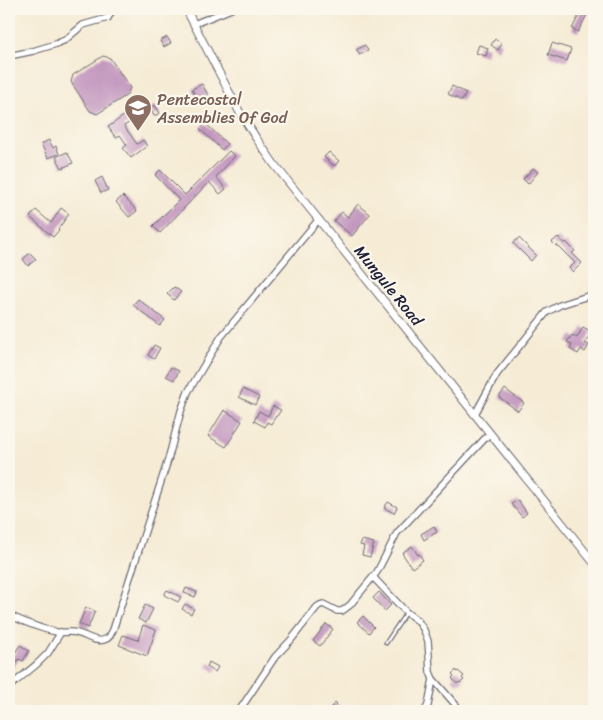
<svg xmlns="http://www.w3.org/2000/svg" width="603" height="720" font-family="Sriracha,sans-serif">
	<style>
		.building { fill: #c398bf }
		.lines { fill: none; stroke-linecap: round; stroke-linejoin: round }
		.service-casing { stroke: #6c6971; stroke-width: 5 }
		.minor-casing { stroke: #6c6971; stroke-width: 8 }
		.tertiary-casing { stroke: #6c6971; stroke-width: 9 }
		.service { stroke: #fff; stroke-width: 2.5 }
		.minor { stroke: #fff; stroke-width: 5.5 }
		.tertiary { stroke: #fff; stroke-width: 7 }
		.labels { text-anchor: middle; stroke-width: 4.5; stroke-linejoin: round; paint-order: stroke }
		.education-label { font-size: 16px; fill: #785e54; stroke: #fbf7ec; text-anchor: start }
		.street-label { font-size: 16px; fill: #22223b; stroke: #fbf7ec }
	</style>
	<rect width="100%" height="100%" fill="#fbf7ec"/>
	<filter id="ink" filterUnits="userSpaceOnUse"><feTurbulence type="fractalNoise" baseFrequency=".02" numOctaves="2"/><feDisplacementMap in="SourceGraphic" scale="10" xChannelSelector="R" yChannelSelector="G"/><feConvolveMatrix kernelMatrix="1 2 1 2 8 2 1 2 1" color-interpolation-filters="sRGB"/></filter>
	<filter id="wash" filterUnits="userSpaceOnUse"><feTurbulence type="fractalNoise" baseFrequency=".0096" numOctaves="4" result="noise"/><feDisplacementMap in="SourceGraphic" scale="20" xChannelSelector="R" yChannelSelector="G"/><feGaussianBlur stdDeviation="1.12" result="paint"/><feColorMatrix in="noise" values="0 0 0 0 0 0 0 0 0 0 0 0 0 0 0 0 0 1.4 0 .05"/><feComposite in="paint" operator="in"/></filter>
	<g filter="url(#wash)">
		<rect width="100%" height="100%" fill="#f6ecd6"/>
		<g id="blocks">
			<path class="building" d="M582,9H590L578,32L572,29Z
				M167,37L171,43L164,47L160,41Z
				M495,39L502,44L498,50L491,45Z
				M552,43L571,49L567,61L548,55Z
				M365,45L368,51L359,55V52L356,50Z
				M479,45L488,48L486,56L476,53Z
				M103,56L110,58L130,88L127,95L97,114L90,111L71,82L73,75Z
				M202,84L208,95L198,101L192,89Z
				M452,86L466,93L462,101L448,94Z
				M155,105L160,113L154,116L150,108Z
				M125,115L130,122L124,126L137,144L143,140L147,146L131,158L123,148L127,145L120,135L116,138L108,127Z
				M205,123L227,144L222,150L200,129Z
				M49,140L53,148L56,146L59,154L48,158L41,144Z
				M229,151L235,156L216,177L226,189L220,194L209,182L160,233L153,226L179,200L155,175L160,170L185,195Z
				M67,152L73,163L62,168L56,157Z
				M329,152L339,161L334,166L324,157Z
				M533,168L538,172L528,184L523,179Z
				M102,177L108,190L101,193L95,181Z
				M123,196L137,211L129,217L116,202Z
				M358,204L370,214L352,236L334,221L342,212L348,217Z
				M61,208L69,214L58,229L59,230L53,237L30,217L36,210L51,223Z
				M558,237L564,244L566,242L575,251L572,253L582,263L573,272L569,268L575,263L557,245L556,246L552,242Z
				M519,238L536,255L531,261L513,243Z
				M30,253L36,259L28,266L23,259Z
				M174,287L181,292L174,300L167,294Z
				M138,299L165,320L160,326L133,305Z
				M583,327L592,332L585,343L589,345L585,352L581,349L578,354L570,349L572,345L567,342L572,335L577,338Z
				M154,345L160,348L154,359L148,355Z
				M171,367L179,371L174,380L166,376Z
				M243,389L259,397L255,405L239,397Z
				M505,389L524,403L518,411L499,397Z
				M273,406L281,410L277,416H276L271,424L267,422L265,427L254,421L259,411L268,416Z
				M224,410L242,421L226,447L208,436Z
				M518,500L527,513L522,517L511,504Z
				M388,502L397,507L394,513L384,508Z
				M434,526L437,532L424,540L421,534Z
				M362,540L374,543L370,557L362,555L364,546L360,545Z
				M412,546L418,555L419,554L423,560L412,568L402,553Z
				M186,588L197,592L195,597L184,593Z
				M167,590L181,597L178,602L164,595Z
				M379,592L391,605L385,611L373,598Z
				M185,604L194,609L191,614L182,609Z
				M145,605L153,609L146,623L138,619Z
				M86,607L95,611L88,628L79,624Z
				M363,616L374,627L369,633L357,622Z
				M326,624L333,629L320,646L313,641Z
				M143,625L156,630L147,656L119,645L123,635L138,640Z
				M20,645L29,651L23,661L19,659L9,674V662Z
				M209,662L218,667L215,672L207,667Z
				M456,670L457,672L458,671L464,676L462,678L464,680L460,683L459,682L457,684L452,678L454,676L452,674Z
				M335,703L343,711H334L330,708Z"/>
		</g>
	</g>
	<g filter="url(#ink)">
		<use href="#blocks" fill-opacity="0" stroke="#6c6971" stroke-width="1"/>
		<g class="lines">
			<defs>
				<path id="service" d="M386,643L406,613"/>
				<path id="minor" d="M194,24L231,9
					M9,56L33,51L56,44L65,40L83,25L108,18L113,9
					M475,414L497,374L547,312L560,305L594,294
					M373,577L406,612L418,621L424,630L428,641L430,672L433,679L461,711
					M9,615C24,622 40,629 57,632C64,633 70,631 77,633C86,635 97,644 106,639C110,638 111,633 113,630L168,460L181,411L188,392L221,337L319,219
					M9,687L37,664L48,653L61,632
					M239,711L275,657L291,640L317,607L320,605L323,604L337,611H342L350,605L377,572L397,533L490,433
					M425,711L428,705L433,679"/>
				<path id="tertiary" d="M186,9L239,111L256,138L274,164L594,563"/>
			</defs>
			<use href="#service" class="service-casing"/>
			<use href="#minor" class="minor-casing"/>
			<use href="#tertiary" class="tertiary-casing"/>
			<use href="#service" class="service"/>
			<use href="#minor" class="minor"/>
			<use href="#tertiary" class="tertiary"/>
		</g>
	</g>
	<defs>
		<symbol id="school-pin" viewBox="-11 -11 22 30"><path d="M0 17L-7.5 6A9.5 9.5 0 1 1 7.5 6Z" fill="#8d6e63" stroke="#fbf7ec"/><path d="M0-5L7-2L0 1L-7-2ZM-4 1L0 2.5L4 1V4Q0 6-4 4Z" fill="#fff"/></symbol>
	</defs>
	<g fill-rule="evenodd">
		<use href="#school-pin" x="122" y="92" width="32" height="43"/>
	</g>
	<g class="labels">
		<g class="education-label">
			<text x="157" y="105">Pentecostal<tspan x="157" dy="18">Assemblies Of God</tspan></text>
		</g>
		<g class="street-label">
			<text transform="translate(389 285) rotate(51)" y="6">Mungule Road</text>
		</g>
	</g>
	<rect width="603" height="720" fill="none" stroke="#fbf7ec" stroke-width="30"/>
</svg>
